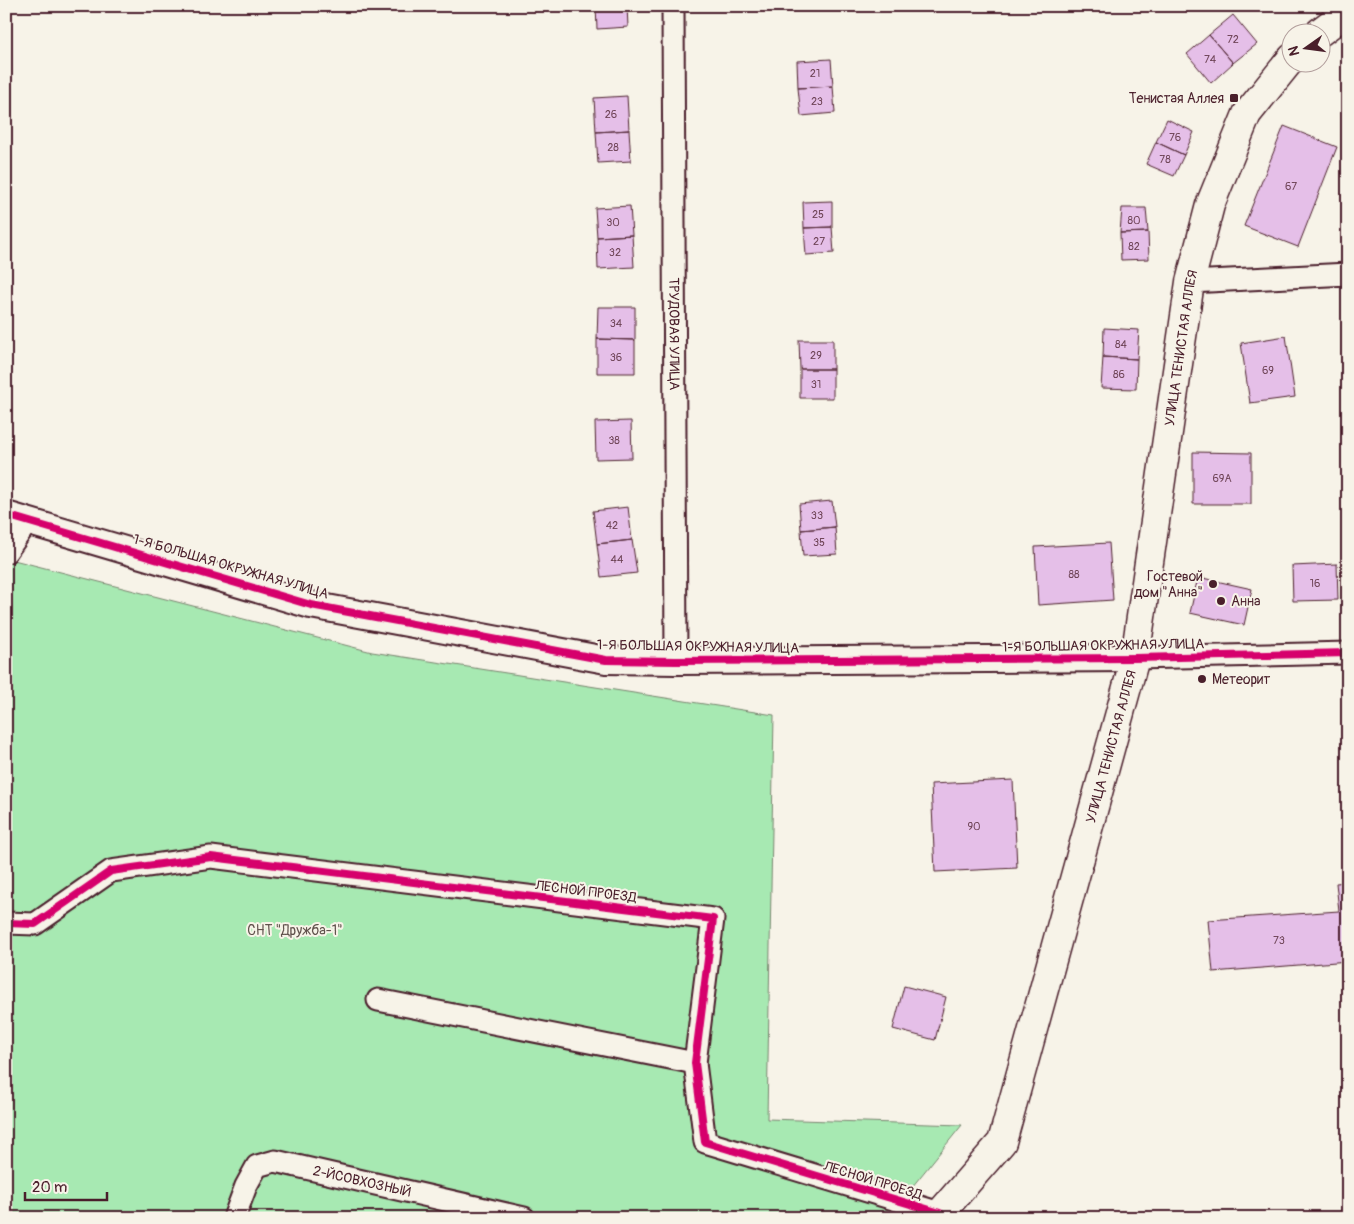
<svg xmlns="http://www.w3.org/2000/svg" width="1354" height="1224" font-family="Pangolin,sans-serif">
	<style>
		.green { fill: #a7e9b2; stroke: #78846e }
		.building { fill: #e5bfe8; stroke: #4a1f2b }
		.lines { fill: none; stroke-linecap: round; stroke-linejoin: round }
		.minor-casing { stroke: #4a1f2b; stroke-width: 25 }
		.tertiary-casing { stroke: #4a1f2b; stroke-width: 30 }
		.secondary-casing { stroke: #4a1f2b; stroke-width: 31 }
		.minor { stroke: #f7f3e8; stroke-width: 21 }
		.tertiary { stroke: #f7f3e8; stroke-width: 26 }
		.secondary { stroke: #f7f3e8; stroke-width: 28 }
		.cycleway-casing { stroke: #f7f3e8; stroke-width: 11 }
		.cycleway { stroke: #d6006c; stroke-width: 8 }
		.poi-dot { fill: #4a1f2b; stroke: #f7f3e8; stroke-width: 2 }
		.labels { text-anchor: middle; stroke-width: 4; stroke-linejoin: round; paint-order: stroke }
		.number-label { font-size: 11px; fill: #71475a }
		.poi-label { font-size: 14px; fill: #4a1f2b; stroke: #f7f3e8; text-anchor: end }
		.street-label { font-size: 14px; fill: #4a1f2b; stroke: #f7f3e8 }
		.park-label { font-size: 14px; fill: #61524d; stroke: #f7f3e8 }
	</style>
	<rect width="100%" height="100%" fill="#f7f3e8"/>
	<filter id="ink" filterUnits="userSpaceOnUse"><feTurbulence type="fractalNoise" baseFrequency=".02" numOctaves="2"/><feDisplacementMap in="SourceGraphic" scale="10" xChannelSelector="R" yChannelSelector="G"/><feConvolveMatrix kernelMatrix="1 2 1 2 8 2 1 2 1" color-interpolation-filters="sRGB"/></filter>
	<g filter="url(#ink)">
		<path class="green" d="M6,558L372,652L774,715L767,1119L962,1125L887,1218H6Z"/>
		<path class="building" d="M596,6H627L628,27L597,29Z
			M1233,15L1257,44L1233,63L1209,35Z
			M1209,35L1233,63L1211,83L1187,54Z
			M831,59L833,86L798,88L797,61Z
			M833,86L835,113L801,116L798,88Z
			M627,96L629,130L596,132L594,98Z
			M1167,119L1194,132L1184,155L1156,142Z
			M1284,126L1337,147L1298,247L1244,226Z
			M629,130L631,161L598,163L596,132Z
			M1156,142L1184,155L1174,176L1146,164Z
			M832,201V227L804,228L803,202Z
			M630,206L632,235L597,237L595,208Z
			M1122,208H1146L1148,232L1120,233Z
			M832,227L834,253L806,255L804,228Z
			M1148,232L1149,259L1121,260L1120,233Z
			M632,235L634,267L598,269L597,237Z
			M598,307H635V340L597,339Z
			M1104,328L1139,330L1137,359L1103,357Z
			M1286,336L1295,397L1250,403L1241,343Z
			M597,339L635,340V373H597Z
			M799,340H833V369H800Z
			M1103,357L1137,359L1136,389L1101,388Z
			M800,369H833V398H800Z
			M631,421L632,458L596,459L595,422Z
			M1193,452L1251,453V504H1193Z
			M832,501L835,527L801,530L799,504Z
			M628,507L632,540L597,544L593,511Z
			M835,527L837,554L803,556L801,530Z
			M632,540L637,573L601,577L597,544Z
			M1109,543L1113,600L1038,605L1035,547Z
			M1337,564L1338,600L1293,601L1292,566Z
			M1198,577L1252,589L1244,625L1190,613Z
			M1013,780L1017,868L935,872L931,784Z
			M1348,882V961L1213,972L1208,920L1339,911L1336,883Z
			M904,986L946,997L935,1040L893,1029Z"/>
		<g class="lines">
			<defs>
				<g id="minor">
					<path id="s1" d="M673,6L676,661"/>
					<path d="M1190,282L1348,274"/>
					<path d="M6,552L29,520"/>
					<path d="M1135,658L1348,653"/>
					<path d="M6,923L35,924L111,871L211,857L713,919L695,1063L705,1142L940,1213"/>
					<path d="M378,1000L695,1063"/>
					<path id="s2" d="M234,1218L246,1186L257,1166L275,1161L524,1218"/>
				</g>
				<path id="tertiary" d="M6,515L311,605L606,660L676,661L1135,658"/>
				<g id="secondary">
					<path d="M1320,32L1348,11"/>
					<path id="s3" d="M936,1218L1002,1142L1135,658L1190,282L1210,205L1247,114L1292,58"/>
				</g>
			</defs>
			<use href="#minor" class="minor-casing"/>
			<use href="#tertiary" class="tertiary-casing"/>
			<use href="#secondary" class="secondary-casing"/>
			<use href="#minor" class="minor"/>
			<use href="#tertiary" class="tertiary"/>
			<use href="#secondary" class="secondary"/>
			<defs>
				<path id="cycleway" d="M6,515L311,605L606,660L676,661L1135,658L1348,653
					M6,923L35,924L111,871L211,857L713,919L695,1063L705,1142L940,1213"/>
			</defs>
			<use href="#cycleway" class="cycleway-casing"/>
			<use href="#cycleway" class="cycleway"/>
		</g>
	</g>
	<g class="poi-dot">
		<rect x="1229" y="93" width="10" height="10" rx="2.5"/>
		<circle cx="1213" cy="584" r="5"/>
		<circle cx="1221" cy="601" r="5"/>
		<circle cx="1202" cy="679" r="5"/>
	</g>
	<g class="labels">
		<g class="number-label">
			<text x="1233" y="43">72</text>
			<text x="1210" y="63">74</text>
			<text x="815" y="77">21</text>
			<text x="817" y="105">23</text>
			<text x="611" y="118">26</text>
			<text x="1175" y="141">76</text>
			<text x="613" y="151">28</text>
			<text x="1165" y="163">78</text>
			<text x="1291" y="190">67</text>
			<text x="818" y="218">25</text>
			<text x="1134" y="224">80</text>
			<text x="613" y="226">30</text>
			<text x="819" y="245">27</text>
			<text x="1134" y="250">82</text>
			<text x="615" y="256">32</text>
			<text x="616" y="327">34</text>
			<text x="1121" y="348">84</text>
			<text x="816" y="359">29</text>
			<text x="616" y="361">36</text>
			<text x="1268" y="374">69</text>
			<text x="1119" y="378">86</text>
			<text x="816" y="388">31</text>
			<text x="614" y="444">38</text>
			<text x="1222" y="482">69А</text>
			<text x="817" y="519">33</text>
			<text x="612" y="529">42</text>
			<text x="819" y="546">35</text>
			<text x="617" y="563">44</text>
			<text x="1074" y="578">88</text>
			<text x="1315" y="587">16</text>
			<text x="974" y="830">90</text>
			<text x="1279" y="944">73</text>
		</g>
		<g class="poi-label">
			<text x="1224" y="103">Тенистая Аллея</text>
			<text x="1203" y="581">Гостевой<tspan x="1203" dy="16">дом "Анна"</tspan></text>
			<text x="1231" y="606" text-anchor="start">Анна</text>
			<text x="1212" y="684" text-anchor="start">Метеорит</text>
		</g>
		<g class="street-label">
			<text dy="5" stroke="none"><textPath href="#s1" startOffset="328">ТРУДОВАЯ УЛИЦА</textPath></text>
			<text dy="5" stroke="none"><textPath href="#s3" startOffset="916">УЛИЦА ТЕНИСТАЯ АЛЛЕЯ</textPath></text>
			<text transform="translate(231 566) rotate(16)" y="5">1-Я БОЛЬШАЯ ОКРУЖНАЯ УЛИЦА</text>
			<text transform="translate(1103 645) rotate(-1)" y="5">1-Я БОЛЬШАЯ ОКРУЖНАЯ УЛИЦА</text>
			<text transform="translate(698 646) rotate(1)" y="5">1-Я БОЛЬШАЯ ОКРУЖНАЯ УЛИЦА</text>
			<text dy="5" stroke="none"><textPath href="#s3" startOffset="511">УЛИЦА ТЕНИСТАЯ АЛЛЕЯ</textPath></text>
			<text transform="translate(586 891) rotate(7)" y="5">ЛЕСНОЙ ПРОЕЗД</text>
			<text transform="translate(873 1180) rotate(17)" y="5">ЛЕСНОЙ ПРОЕЗД</text>
			<text dy="5" stroke="none"><textPath href="#s2" startOffset="165">2-ЙСОВХОЗНЫЙ</textPath></text>
		</g>
		<g class="park-label">
			<text x="295" y="935">СНТ "Дружба-1"</text>
		</g>
	</g>
	<rect width="1354" height="1224" fill="none" stroke="#f7f3e8" stroke-width="25"/>
	<rect x="12" y="12" width="1329" height="1199" fill="none" stroke="#4a1f2b" stroke-width="2" filter="url(#ink)"/>
	<g transform="translate(1306 48) rotate(256)"><circle r="24" fill="#f7f3e8" stroke="#b29e9c"/>
	<path d="M0-4L9 19L0 12L-9 19Z" fill="#4a1f2b"/>
	<text y="-8" font-size="14" font-weight="bold" text-anchor="middle" fill="#4a1f2b">N</text>
	</g>
	<path d="M25 1192v8h82v-8" fill="none" stroke="#4a1f2b" stroke-width="2.5"/>
	<text x="32" y="1192" font-size="15" fill="#4a1f2b" stroke="#f7f3e8" stroke-width="4" paint-order="stroke">20 m</text>
</svg>
